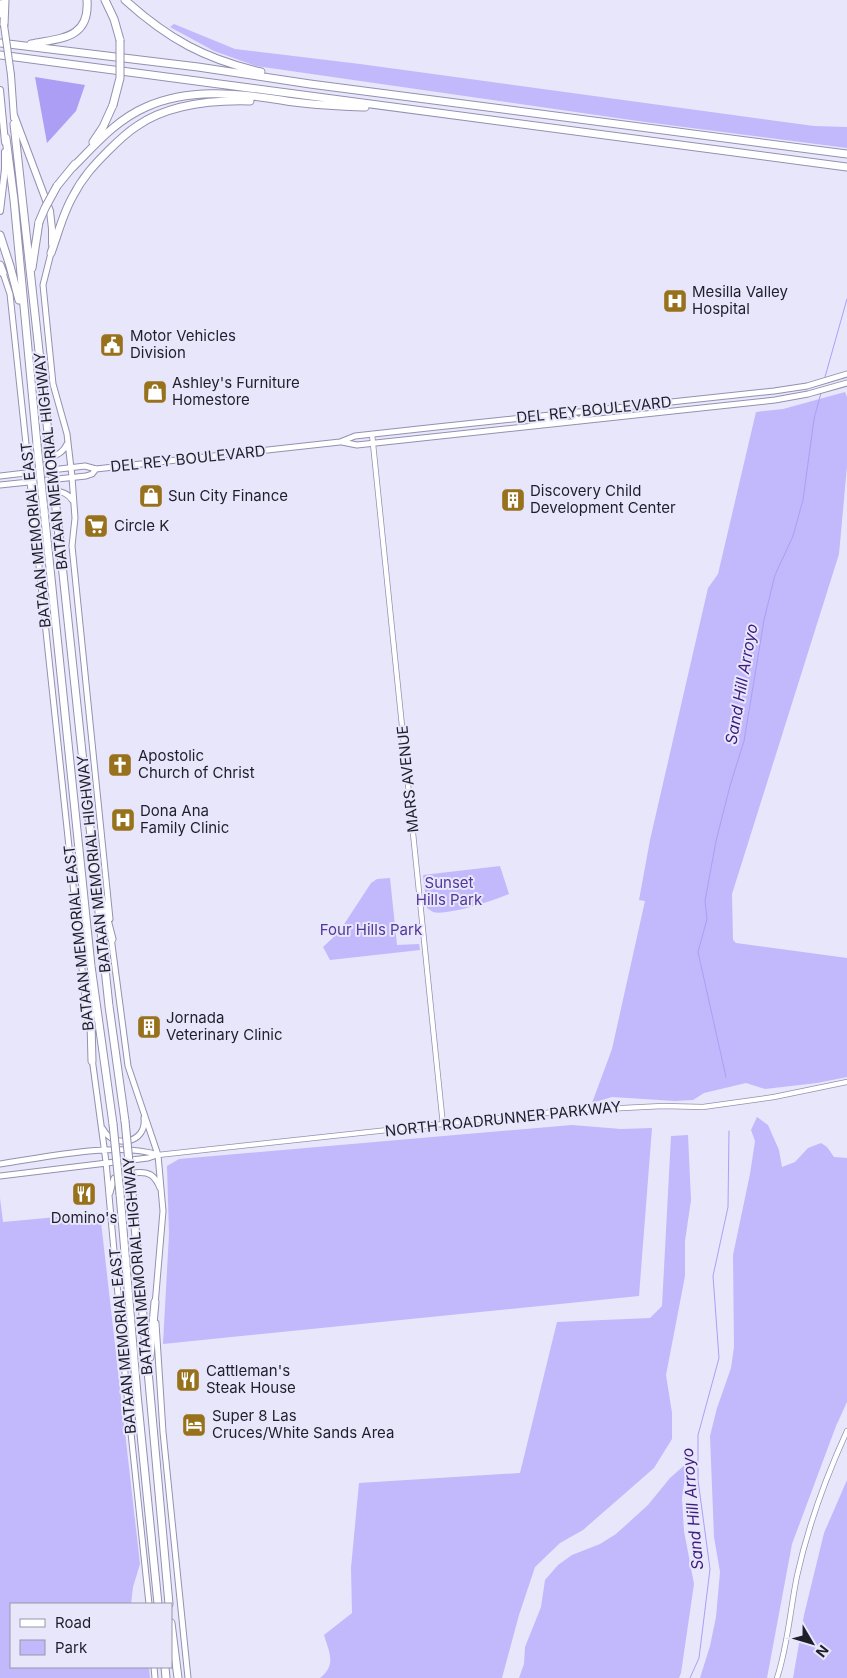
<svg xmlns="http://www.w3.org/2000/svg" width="847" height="1678" font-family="Inter,sans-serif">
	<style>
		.green { fill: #c2b8fc }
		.water { fill: #ad9ef5 }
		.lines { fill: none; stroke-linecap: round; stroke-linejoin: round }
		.stream { stroke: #ad9ef5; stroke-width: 1 }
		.tertiary-casing { stroke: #9490b1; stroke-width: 6 }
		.secondary-casing { stroke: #9490b1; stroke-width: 7 }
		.primary-casing { stroke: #9490b1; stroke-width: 8 }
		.trunk-casing { stroke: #9490b1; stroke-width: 8 }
		.motorway-casing { stroke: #9490b1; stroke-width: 9 }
		.tertiary { stroke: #fff; stroke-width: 4.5 }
		.secondary { stroke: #fff; stroke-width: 5 }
		.primary { stroke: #fff; stroke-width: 5.5 }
		.trunk { stroke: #fff; stroke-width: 6 }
		.motorway { stroke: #fff; stroke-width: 7 }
		.trunk-bridge-casing { stroke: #9490b1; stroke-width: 8; stroke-linecap: butt }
		.motorway-bridge-casing { stroke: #9490b1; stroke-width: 9; stroke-linecap: butt }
		.trunk-bridge { stroke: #fff; stroke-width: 6 }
		.motorway-bridge { stroke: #fff; stroke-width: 7 }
		.labels { text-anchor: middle; stroke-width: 4; stroke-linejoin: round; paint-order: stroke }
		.poi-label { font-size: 15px; fill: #201e2b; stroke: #e8e6fb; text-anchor: start }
		.street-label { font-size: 15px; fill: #201e2b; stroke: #e8e6fb }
		.park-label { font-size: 15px; fill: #52369a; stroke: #e8e6fb }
		.water-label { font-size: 16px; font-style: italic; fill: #3d1b7f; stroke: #e8e6fb }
	</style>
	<rect width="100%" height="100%" fill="#e8e6fb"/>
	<path class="green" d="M174,24L235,49L360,64L814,126L847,127V148L645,122L256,66L214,51L170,27Z
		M845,392L847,397V466L839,554L732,894L733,940L736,943L847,958V1077L817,1083L765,1089L746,1083L704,1093L693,1100L675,1101L612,1097L592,1103L612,1049L645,901L639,900L650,840L708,588L718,574L756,412L783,409Z
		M500,866L509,894C495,900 447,916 433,912C431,911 429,909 427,908L423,875Z
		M390,878L397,945L419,944L420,950L330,960L323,947L339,932L371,883L377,879Z
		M757,1117L768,1125L779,1150L782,1167L795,1162L808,1148L821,1143L827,1147L834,1157L847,1158V1402L836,1426L792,1544L767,1678H700L710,1646L716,1617L720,1572L714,1537L710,1436L717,1408L731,1368L734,1347L733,1255L750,1174L755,1141L751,1130Z
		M572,1125L621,1129L652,1128L639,1296L163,1344L169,1234L167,1166L179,1159Z
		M688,1135L691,1200L685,1241V1276L666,1375L672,1413V1439L654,1468L583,1530L560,1543L535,1567L519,1615L502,1678H320C337,1665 329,1652 324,1635L352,1613L351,1568L359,1483L520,1473L557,1322L650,1318L662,1306L671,1136Z
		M0,1198L3,1222L100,1213L140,1564L133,1587L131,1604H11V1667H149L150,1678H0Z
		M687,1463L682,1498L684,1531L694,1584L681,1673L679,1678H519L524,1664L525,1647L541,1607L545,1580L558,1565L572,1555L600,1544L616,1534L648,1505L670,1478Z
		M847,1480V1678H793L804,1615L824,1533Z"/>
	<path class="water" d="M35,77L85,85L76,111L47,143Z"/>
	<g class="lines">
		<path class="stream" d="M825,377L847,299
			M726,1077L698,952L707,919L705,901L716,841L730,786L744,741L764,620L775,575L793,536L803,500L814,419L821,393
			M690,1678L699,1658L710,1569L698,1480V1435L719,1358L713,1276L728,1207L729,1131"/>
		<defs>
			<path id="tertiary" d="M372,434L443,1125
				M158,1155L563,1111L663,1106L703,1107L774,1097L847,1082
				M777,1678C788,1645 790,1610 797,1576C808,1526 826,1477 847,1431"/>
			<path id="secondary" d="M51,253L43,285L53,384L67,434L72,477L75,518L72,546L110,919
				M3,273L10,294L88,1025
				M579,421L583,416L593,414L597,411
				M533,424L541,421L563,419L568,413L579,420
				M342,442L357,445L775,400L808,394L847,383
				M28,451C37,465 61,458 67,444
				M0,476L85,466L96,469L340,442L355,436L437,427L774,391L807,386L847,374
				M0,485L86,476L92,474L96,469
				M33,503C40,487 65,487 73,501
				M111,937L128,1066L158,1155L163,1211L155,1305
				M92,1058L106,1162L127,1395L149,1604
				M103,1129C113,1149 147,1144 144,1118
				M0,1164C42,1158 119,1141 158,1155
				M0,1176L148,1158L157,1155
				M110,1193L114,1178C123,1175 141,1169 151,1175C155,1178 158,1183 160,1188
				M156,1323L163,1432L188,1678
				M154,1667L155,1678"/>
			<path id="primary" d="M0,3L2,15"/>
			<path id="trunk" d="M11,75L14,118
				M0,90L5,142
				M14,115L50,211L52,229V244
				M0,211L5,169V152"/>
			<path id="motorway" d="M105,0L114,19L120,40
				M125,0C168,39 205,59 261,72
				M4,25L5,0
				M0,43L198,67L310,84L847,154
				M31,44C59,38 90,40 87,0
				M0,55L847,167
				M14,124L49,442
				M6,138L14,200L37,444
				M93,142L103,127L113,105
				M73,167C95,145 116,120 146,107C188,88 237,93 281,100C308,105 338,106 365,107
				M57,186L75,164
				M0,235L10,266L19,300
				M51,253C58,234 63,213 73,196C82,178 94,165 108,151C117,142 126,133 137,126C169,104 213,100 250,101
				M0,265L3,273
				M32,268L39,222
				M56,508L109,1006L125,1121
				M44,510L91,966L113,1124
				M100,893L112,939
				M90,984L92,1061
				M132,1193L169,1604
				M120,1194L137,1394L158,1604
				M150,1357L155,1302
				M171,1623L178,1678
				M165,1667L166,1678"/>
		</defs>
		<use href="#tertiary" class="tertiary-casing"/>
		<use href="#secondary" class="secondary-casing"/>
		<use href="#primary" class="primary-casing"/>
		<use href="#trunk" class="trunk-casing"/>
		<use href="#motorway" class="motorway-casing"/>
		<use href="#tertiary" class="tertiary"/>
		<use href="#secondary" class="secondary"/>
		<use href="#primary" class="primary"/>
		<use href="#trunk" class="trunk"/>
		<use href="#motorway" class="motorway"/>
		<defs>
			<path id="trunk-bridge" d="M4,25L11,75"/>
			<path id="motorway-bridge" d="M113,105L120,78V40
				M39,222L45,208L57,186
				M49,442L56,508
				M37,444L44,510
				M125,1121L132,1193
				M113,1124L120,1194"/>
		</defs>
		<use href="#trunk-bridge" class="trunk-bridge-casing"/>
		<use href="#motorway-bridge" class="motorway-bridge-casing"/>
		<use href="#trunk-bridge" class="trunk-bridge"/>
		<use href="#motorway-bridge" class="motorway-bridge"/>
	</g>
	<defs>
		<symbol id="hospital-square" viewBox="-11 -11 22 22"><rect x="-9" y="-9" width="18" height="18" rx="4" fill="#98711c" stroke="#e8e6fb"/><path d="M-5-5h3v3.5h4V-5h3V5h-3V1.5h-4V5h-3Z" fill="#fff"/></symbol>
		<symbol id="civic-square" viewBox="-11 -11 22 22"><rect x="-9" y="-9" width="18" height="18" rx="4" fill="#98711c" stroke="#e8e6fb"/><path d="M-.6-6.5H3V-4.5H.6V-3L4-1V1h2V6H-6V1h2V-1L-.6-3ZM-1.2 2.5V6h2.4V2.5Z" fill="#fff"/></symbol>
		<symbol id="shop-square" viewBox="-11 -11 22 22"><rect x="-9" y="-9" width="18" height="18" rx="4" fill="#98711c" stroke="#e8e6fb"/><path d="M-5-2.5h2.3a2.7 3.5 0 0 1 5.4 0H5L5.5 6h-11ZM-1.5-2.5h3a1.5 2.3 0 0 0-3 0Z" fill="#fff"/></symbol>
		<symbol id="building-square" viewBox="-11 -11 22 22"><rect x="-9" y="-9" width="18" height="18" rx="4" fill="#98711c" stroke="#e8e6fb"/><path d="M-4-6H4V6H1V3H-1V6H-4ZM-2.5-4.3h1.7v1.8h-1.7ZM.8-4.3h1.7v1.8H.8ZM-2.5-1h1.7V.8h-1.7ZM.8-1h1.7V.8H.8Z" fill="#fff"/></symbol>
		<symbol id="supermarket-square" viewBox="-11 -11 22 22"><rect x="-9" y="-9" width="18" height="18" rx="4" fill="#98711c" stroke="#e8e6fb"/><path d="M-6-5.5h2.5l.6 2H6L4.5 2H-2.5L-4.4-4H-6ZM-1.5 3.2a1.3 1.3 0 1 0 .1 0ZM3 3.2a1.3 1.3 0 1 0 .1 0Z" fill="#fff"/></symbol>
		<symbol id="church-square" viewBox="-11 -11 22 22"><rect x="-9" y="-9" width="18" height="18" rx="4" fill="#98711c" stroke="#e8e6fb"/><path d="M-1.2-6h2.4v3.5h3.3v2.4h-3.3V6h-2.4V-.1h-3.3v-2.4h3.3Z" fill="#fff"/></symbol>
		<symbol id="restaurant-square" viewBox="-11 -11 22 22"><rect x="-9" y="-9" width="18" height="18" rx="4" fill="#98711c" stroke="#e8e6fb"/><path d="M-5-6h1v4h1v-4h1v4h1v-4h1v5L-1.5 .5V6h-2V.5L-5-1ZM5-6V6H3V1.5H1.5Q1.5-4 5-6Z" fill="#fff"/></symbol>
		<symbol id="hotel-square" viewBox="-11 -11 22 22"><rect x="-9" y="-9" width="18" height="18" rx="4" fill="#98711c" stroke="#e8e6fb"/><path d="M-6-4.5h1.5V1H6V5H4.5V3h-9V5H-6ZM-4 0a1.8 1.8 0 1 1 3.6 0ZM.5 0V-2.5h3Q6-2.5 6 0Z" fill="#fff"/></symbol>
	</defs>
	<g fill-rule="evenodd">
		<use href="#hospital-square" x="661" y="287" width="28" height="28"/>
		<use href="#civic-square" x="98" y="331" width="28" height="28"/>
		<use href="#shop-square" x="141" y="378" width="28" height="28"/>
		<use href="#shop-square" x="137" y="482" width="28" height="28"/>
		<use href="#building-square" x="499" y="486" width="28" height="28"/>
		<use href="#supermarket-square" x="82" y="512" width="28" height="28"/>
		<use href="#church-square" x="106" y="751" width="28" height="28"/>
		<use href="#hospital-square" x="109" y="806" width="28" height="28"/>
		<use href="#building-square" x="135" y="1013" width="28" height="28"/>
		<use href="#restaurant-square" x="70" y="1180" width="28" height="28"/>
		<use href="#restaurant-square" x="174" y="1366" width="28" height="28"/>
		<use href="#hotel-square" x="180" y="1411" width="28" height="28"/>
	</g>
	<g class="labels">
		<g class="poi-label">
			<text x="692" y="297">Mesilla Valley<tspan x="692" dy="17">Hospital</tspan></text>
			<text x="130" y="341">Motor Vehicles<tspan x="130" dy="17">Division</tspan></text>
			<text x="172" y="388">Ashley's Furniture<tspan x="172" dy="17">Homestore</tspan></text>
			<text x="530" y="496">Discovery Child<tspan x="530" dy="17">Development Center</tspan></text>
			<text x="168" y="501">Sun City Finance</text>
			<text x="114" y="531">Circle K</text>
			<text x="138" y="761">Apostolic<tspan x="138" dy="17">Church of Christ</tspan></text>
			<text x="140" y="816">Dona Ana<tspan x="140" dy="17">Family Clinic</tspan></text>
			<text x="166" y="1023">Jornada<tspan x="166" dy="17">Veterinary Clinic</tspan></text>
			<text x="84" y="1223" text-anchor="middle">Domino's</text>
			<text x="206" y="1376">Cattleman's<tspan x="206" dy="17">Steak House</tspan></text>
			<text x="212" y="1421">Super 8 Las<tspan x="212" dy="17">Cruces/White Sands Area</tspan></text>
		</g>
		<g class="street-label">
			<text transform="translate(594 410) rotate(-6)" y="5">DEL REY BOULEVARD</text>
			<text transform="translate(188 459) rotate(-6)" y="5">DEL REY BOULEVARD</text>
			<text transform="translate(51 461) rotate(-96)" y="5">BATAAN MEMORIAL HIGHWAY</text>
			<text transform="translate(36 535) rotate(-96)" y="5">BATAAN MEMORIAL EAST</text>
			<text transform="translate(408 779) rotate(-96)" y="5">MARS AVENUE</text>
			<text transform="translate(94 864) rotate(-96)" y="5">BATAAN MEMORIAL HIGHWAY</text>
			<text transform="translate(79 938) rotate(-96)" y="5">BATAAN MEMORIAL EAST</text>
			<text transform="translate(503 1119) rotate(-6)" y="5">NORTH ROADRUNNER PARKWAY</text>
			<text transform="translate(138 1266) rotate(-95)" y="5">BATAAN MEMORIAL HIGHWAY</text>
			<text transform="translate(123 1341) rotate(-95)" y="5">BATAAN MEMORIAL EAST</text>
		</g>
		<g class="park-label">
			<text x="449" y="888">Sunset<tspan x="449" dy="17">Hills Park</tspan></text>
			<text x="371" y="935">Four Hills Park</text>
		</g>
		<g class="water-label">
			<text transform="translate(741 684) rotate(-80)" y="6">Sand Hill Arroyo</text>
			<text transform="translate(692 1509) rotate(-95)" y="6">Sand Hill Arroyo</text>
		</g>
	</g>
	<rect x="10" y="1603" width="162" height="65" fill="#e8e6fb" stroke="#9896a8"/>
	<rect x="20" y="1619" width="25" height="8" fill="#ffffff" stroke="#9896a8"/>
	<text x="55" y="1628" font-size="15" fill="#201e2b">Road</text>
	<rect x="20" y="1640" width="25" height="15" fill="#c2b8fc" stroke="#9896a8"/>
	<text x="55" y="1653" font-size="15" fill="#201e2b">Park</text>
	<g transform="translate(812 1643) rotate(128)" stroke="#e8e6fb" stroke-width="4" paint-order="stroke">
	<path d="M0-4L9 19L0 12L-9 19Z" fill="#201e2b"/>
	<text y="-8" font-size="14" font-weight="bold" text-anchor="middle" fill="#201e2b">N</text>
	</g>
</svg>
